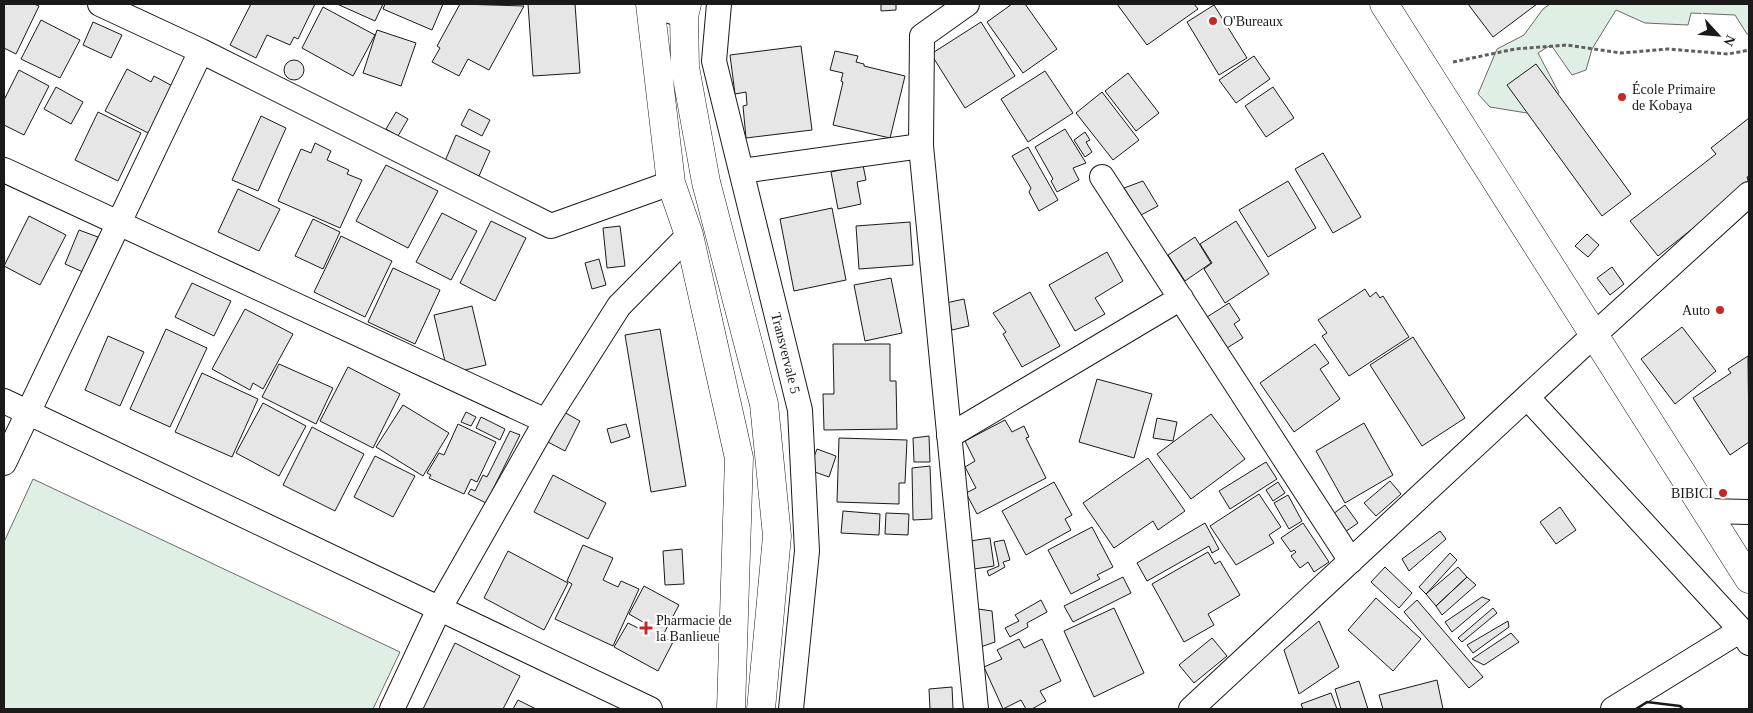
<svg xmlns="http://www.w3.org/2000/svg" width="1753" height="713" font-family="'Times New Roman',serif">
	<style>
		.green { fill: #e0efe3; stroke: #6a6a6a }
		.building { fill: #e6e6e6; stroke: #1a1a1a }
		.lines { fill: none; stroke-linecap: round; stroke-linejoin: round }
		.minor-casing { stroke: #1a1a1a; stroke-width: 26 }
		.secondary-casing { stroke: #1a1a1a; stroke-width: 29 }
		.primary-casing { stroke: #1a1a1a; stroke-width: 29 }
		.path { stroke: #5f5f5f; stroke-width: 3; stroke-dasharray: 4 2.5; stroke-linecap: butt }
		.minor { stroke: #fff; stroke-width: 24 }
		.secondary { stroke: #fff; stroke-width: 28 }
		.primary { stroke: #fff; stroke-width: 28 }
		.wall { stroke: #1a1a1a; stroke-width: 2.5 }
		.poi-dot { fill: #c62828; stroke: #fff; stroke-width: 2 }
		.labels { text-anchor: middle; stroke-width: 4; stroke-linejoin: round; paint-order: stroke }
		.poi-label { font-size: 14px; fill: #1a1a1a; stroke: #fff; text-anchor: start }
		.street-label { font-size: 14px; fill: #1a1a1a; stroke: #fff }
	</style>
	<rect width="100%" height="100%" fill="#fff"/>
	<path class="green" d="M1550,4H1749V34H1747L1735,15L1691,13L1688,25L1645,23L1616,10L1592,49L1586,70L1572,75L1551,45L1538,53L1559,93L1533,114L1490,107L1478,94L1497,49L1524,35L1543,9Z
		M33,479L400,652L373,709H4V542Z"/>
	<path class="building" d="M4,4H34L39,6L16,54L4,48Z
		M251,4H315L298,39L294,37L290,45L267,35L256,58L230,45Z
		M337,4H383L375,21Z
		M385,4H443L432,30L383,9Z
		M460,4L524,6L489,70L468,59L459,76L432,62L440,48L437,46Z
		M528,4H575L580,73L533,76Z
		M881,4H896V10L881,11Z
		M1012,4H1025L1057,49L1023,73L987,22Z
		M1117,4H1194L1198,9L1147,45Z
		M1468,4H1537L1493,37Z
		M1214,5L1247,58L1219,75L1187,22Z
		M323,7L375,35L353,76L302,48Z
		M41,20L80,40L60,78L21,59Z
		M93,22L122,35L111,58L83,45Z
		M981,22L1015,76L965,108L931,54Z
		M377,30L416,43L401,86L363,73Z
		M801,46L812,130L746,138L743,106L747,105L746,92L735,94L730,55Z
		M835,51L858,56L856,62L864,64V66L905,76L890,138L833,125L843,82L841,81L843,73L830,70Z
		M1254,56L1270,79L1236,103L1219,80Z
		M284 70a10 10 0 1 1 20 0a10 10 0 1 1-20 0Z
		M1536,64L1631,194L1602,216L1507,85Z
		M127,69L151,82L154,76L176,88L152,135L105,111Z
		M19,70L49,86L24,135L4,125V100Z
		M1045,71L1073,113L1028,142L1001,99Z
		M1128,73L1159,113L1136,131L1105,91Z
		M56,87L83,102L71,124L44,109Z
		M1273,87L1294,118L1266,137L1245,106Z
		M1102,92L1139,140L1113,160L1076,113Z
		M469,109L490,120L482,136L461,125Z
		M98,112L141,133L118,181L75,160Z
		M396,112L408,119L398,136L386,129Z
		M261,116L286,128L258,191L232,180Z
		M1749,118V176L1747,177L1749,184L1658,256L1630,221L1716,154L1711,148Z
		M1065,129L1086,163L1073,168L1079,180L1057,192L1051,181L1053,179L1035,147Z
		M1085,132L1090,140L1086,142L1092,152L1085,157L1074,140Z
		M456,135L490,151L479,176L445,161Z
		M315,143L331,151L327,160L349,170L347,174L362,180L340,228L278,201L301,149L311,153Z
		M1028,147L1058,200L1039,211L1029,192L1031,188L1012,156Z
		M1323,153L1361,217L1333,233L1295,169Z
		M386,165L438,191L408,248L356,221Z
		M863,165L866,180L857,182L861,204L838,209L831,172Z
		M1143,181L1158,206L1141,215L1124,188Z
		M1288,181L1316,228L1268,257L1239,210Z
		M238,189L280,209L259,251L218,232Z
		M832,208L846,280L794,291L780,219Z
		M442,213L477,231L451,280L416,262Z
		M29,216L66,235L40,285L4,266Z
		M313,219L340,232L323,269L295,256Z
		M491,221L526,238L495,301L460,283Z
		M1236,221L1269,274L1225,303L1204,269L1212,263L1200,244Z
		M910,222L913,265L859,269L856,226Z
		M620,226L625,266L607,268L603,228Z
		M79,230L98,237L83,272L65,264Z
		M1587,234L1599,245L1588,257L1575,246Z
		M341,236L392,261L365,317L314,292Z
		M1195,237L1211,263L1185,281L1168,255Z
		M1107,252L1123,281L1095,298L1105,314L1075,331L1049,285Z
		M599,259L606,285L592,289L585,263Z
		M1612,267L1624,284L1610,295L1597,278Z
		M393,268L440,290L415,344L368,322Z
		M891,278L902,333L865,341L854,285Z
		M192,283L231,301L214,336L175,317Z
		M1365,289L1370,297L1376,292L1380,298L1383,296L1409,337L1349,376L1322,336L1327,333L1318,320Z
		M1030,292L1060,346L1022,367L1003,334L1006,332L993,313Z
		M964,299L969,326L952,330L946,303Z
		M1229,303L1240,320L1234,324L1243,338L1227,348L1207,317Z
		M472,306L486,365L448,374L434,315Z
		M245,309L293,334L263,389L253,383L250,390L212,369Z
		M1682,327L1716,371L1675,404L1641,359Z
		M166,329L207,348L170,427L130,409Z
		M660,329L686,486L651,492L625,335Z
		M108,336L144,352L120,406L85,390Z
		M1413,337L1465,418L1422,446L1370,365Z
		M833,344H890V381H896L897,429L824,430L823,394H834Z
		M1315,344L1329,363L1320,369L1340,399L1294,432L1260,383Z
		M1748,356L1749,442L1730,455L1693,398L1731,373L1728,369Z
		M279,364L333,388L316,424L262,397Z
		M348,367L400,394L373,448L320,421Z
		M202,373L258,399L232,457L175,432Z
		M1097,379L1152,394L1134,458L1079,442Z
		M263,403L306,426L279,476L236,453Z
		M403,405L449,433L423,476L376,447Z
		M562,411L580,421L565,451L546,441Z
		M466,412L476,417L471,426L461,422Z
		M1211,414L1245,459L1191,499L1157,454Z
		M481,417L505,429L500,440L476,428Z
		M1157,418L1177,422L1173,441L1153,438Z
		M1005,420L1012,432L1024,426L1029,437L1026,438L1046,478L977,514L966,493L976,488L965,467L975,461L965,441Z
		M1364,423L1393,475L1345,503L1316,451Z
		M458,424L496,442L477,482L471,479L464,494L429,478L431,475L427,473L439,453L444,455Z
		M626,424L630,437L611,443L607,429Z
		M312,427L364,454L335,511L283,485Z
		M510,431L520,435L486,503L468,494L471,489L475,491L483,475L487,477Z
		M929,436L930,462H914L913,438Z
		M839,438L907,440L905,483H899V504L837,502Z
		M817,449L836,456L829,477L809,470Z
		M375,456L415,476L393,517L354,497Z
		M1148,458L1185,511L1158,530L1153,521L1114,548L1083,503Z
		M1266,462L1277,479L1230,509L1219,491Z
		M930,466L932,519L913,520L912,468Z
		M553,475L606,503L588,539L534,512Z
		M1390,481L1401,494L1376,516L1364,503Z
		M1054,482L1072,515L1065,519L1071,530L1026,555L1002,511Z
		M1278,482L1285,493L1273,501L1266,490Z
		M1259,494L1281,527L1269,535L1274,543L1236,565L1210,526Z
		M1288,495L1302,521L1289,529L1274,503Z
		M1345,505L1358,523L1345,532L1333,514Z
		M1560,507L1576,530L1556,544L1540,522Z
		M843,511L880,514L879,535L841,533Z
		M886,513L909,514L908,535L885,534Z
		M1205,523L1219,549L1212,553L1209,546L1147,581L1137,563Z
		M1303,523L1329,562L1314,572L1308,562L1300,568L1291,556L1296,552L1294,550L1291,552L1281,538Z
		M1092,527L1113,567L1097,575L1100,579L1071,594L1048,550Z
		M1440,531L1446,539L1409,571L1402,559Z
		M990,538L994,566L974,569L970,541Z
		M1004,540L1010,560L1003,562L1005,567L989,576L987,571L999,566L994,542Z
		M583,545L613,558L603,580L618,587L621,581L639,589L613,646L555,619L572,584L567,581Z
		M682,549L684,584L665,585L663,551Z
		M508,551L568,583L544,630L484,598Z
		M1208,552L1215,564L1220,561L1240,595L1208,614L1214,625L1184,642L1152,584Z
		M1450,553L1457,560L1426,594L1419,587Z
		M1385,567L1412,593L1399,608L1371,582Z
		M1458,567L1467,577L1436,606L1426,594Z
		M1123,577L1131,593L1073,622L1064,606Z
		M1467,577L1476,585L1442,615L1436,606Z
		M644,586L679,605L662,637L673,642L658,671L614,647L628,623L644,631L648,625L629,614Z
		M1482,597L1490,600L1452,632L1445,622Z
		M1376,598L1421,639L1393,671L1348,630Z
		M1041,600L1047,612L1027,623L1028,627L1010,637L1005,628L1019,621L1015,615Z
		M1417,600L1483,677L1469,688L1404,612Z
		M1114,608L1144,673L1094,697L1064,631Z
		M1493,608L1497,613L1462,642L1458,638Z
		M978,609L992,611L995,642L975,649Z
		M1319,621L1339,667L1299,694L1284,650Z
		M1508,621L1509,627L1473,653L1467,645Z
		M1511,633L1519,642L1484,665L1472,659Z
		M1212,638L1227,656L1194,683L1179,665Z
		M1019,639L1024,648L1042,639L1061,681L1040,691L1046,701L1032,709H1026L1021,700L1003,709L984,667L1002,659L997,650Z
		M455,643L520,676L503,709H423Z
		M1437,680L1443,709H1383L1379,695Z
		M1359,681L1368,709H1341L1335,689Z
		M952,687L953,709H930L929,689Z
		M1331,693L1337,709H1303L1301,704Z
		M518,700L536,709H513Z"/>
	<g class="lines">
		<defs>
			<path id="minor" d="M100,4L201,51L551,226L671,183
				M650,4L684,16
				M719,4L714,61L800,410L807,551L791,709
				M967,4L922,36L921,146L976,709
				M4,170L546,421
				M742,171L921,146
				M1102,177L1351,561
				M1527,397L1741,630L1749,643
				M4,401L650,709
				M949,436L1181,298
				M4,463L201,51
				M1705,511L1749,512
				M392,709L439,609L546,421L619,306L689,235
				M1191,709L1594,335L1749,194
				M1613,709L1741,630"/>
			<path id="secondary" d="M650,4L671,183L689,235L739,458L731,709
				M687,4L684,16L685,67L706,182L764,404L777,536L761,709"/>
			<path id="primary" d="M1384,4L1749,579"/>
		</defs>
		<use href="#minor" class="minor-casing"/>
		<use href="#secondary" class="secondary-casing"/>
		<use href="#primary" class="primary-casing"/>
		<path class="path" d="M1453,62L1515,49L1567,45L1621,53L1668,49L1728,54L1749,50"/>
		<use href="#minor" class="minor"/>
		<use href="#secondary" class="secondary"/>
		<use href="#primary" class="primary"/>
		<path class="wall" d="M1636,709L1647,702L1680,706L1683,709"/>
	</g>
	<g class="poi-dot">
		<circle cx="1213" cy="21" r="5"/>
		<circle cx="1622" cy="97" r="5"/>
		<circle cx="1720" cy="310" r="5"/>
		<circle cx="1723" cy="493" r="5"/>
		<path d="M643.5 620.5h5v5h5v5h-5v5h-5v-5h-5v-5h5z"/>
	</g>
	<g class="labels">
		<g class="poi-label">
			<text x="1223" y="26">O'Bureaux</text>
			<text x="1632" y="94">École Primaire<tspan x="1632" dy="16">de Kobaya</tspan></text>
			<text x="1710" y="315" text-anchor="end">Auto</text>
			<text x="1713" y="498" text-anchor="end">BIBICI</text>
			<text x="656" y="625">Pharmacie de<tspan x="656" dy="16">la Banlieue</tspan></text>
		</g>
		<g class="street-label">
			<text transform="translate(786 353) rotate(76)" y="5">Transvervale 5</text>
		</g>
	</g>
	<rect width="1753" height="713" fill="none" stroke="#1a1a1a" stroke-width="10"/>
	<g transform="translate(1718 35) rotate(116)" stroke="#ffffff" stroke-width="4" paint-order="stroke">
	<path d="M0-4L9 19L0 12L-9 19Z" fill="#1a1a1a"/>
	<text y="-8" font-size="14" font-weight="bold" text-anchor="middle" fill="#1a1a1a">N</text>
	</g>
</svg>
